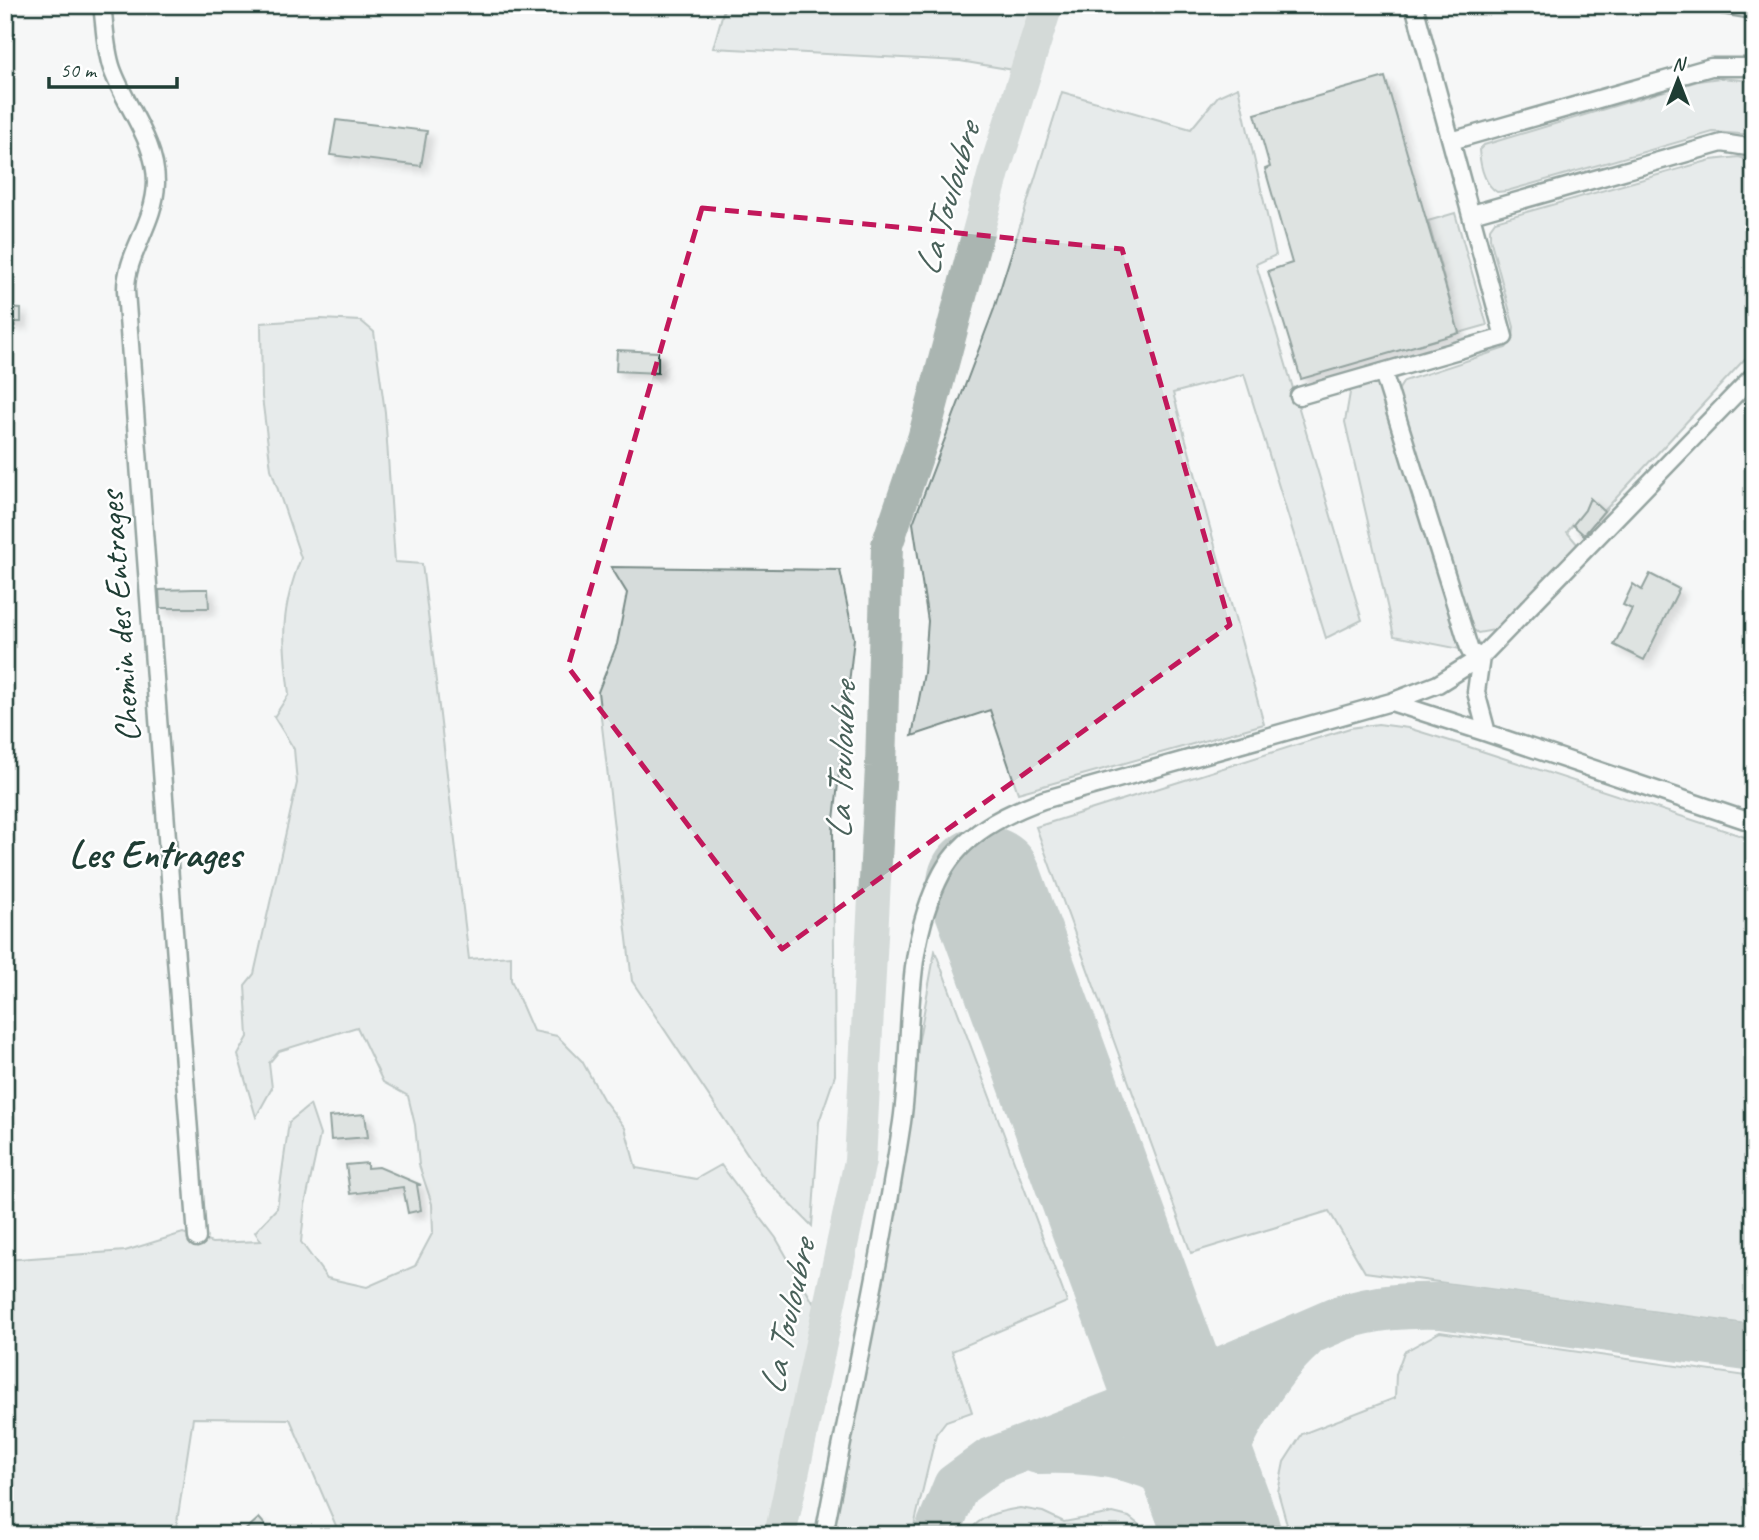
<svg xmlns="http://www.w3.org/2000/svg" width="1759" height="1540" font-family="Caveat,sans-serif">
	<style>
		.green { fill: #d6dcdb; stroke: #7a8c88; stroke-width: 2 }
		.lines { fill: none; stroke-linecap: round; stroke-linejoin: round }
		.river { stroke: #aab5b1; stroke-width: 32 }
		.taxiway { stroke: #8a9a96; stroke-width: 46 }
		.runway { stroke: #8a9a96; stroke-width: 116 }
		.building { fill: #c0c9c6; stroke: #1f3d34; stroke-width: 2; filter: url(#shadow) }
		.minor-casing { stroke: #1f3d34; stroke-width: 21 }
		.minor { stroke: #fff; stroke-width: 16 }
		.marked { fill: none; stroke: #c2185b; stroke-width: 5; stroke-dasharray: 14 9; stroke-linejoin: round }
		.labels { text-anchor: middle; stroke-width: 5; stroke-linejoin: round; paint-order: stroke }
		.street-label { font-size: 35px; fill: #1f3d34; stroke: #fff }
		.water-label { font-size: 37px; font-style: italic; fill: #49615a; stroke: #fff }
		.quarter-label { font-size: 38px; font-weight: bold; fill: #1f3d34; stroke: #fff }
	</style>
	<defs>
		<filter id="shadow"><feDropShadow dx="6" dy="6" stdDeviation="3.5" flood-color="#0004"/></filter>
	</defs>
	<rect width="100%" height="100%" fill="#f6f7f7"/>
	<filter id="ink" filterUnits="userSpaceOnUse"><feTurbulence type="fractalNoise" baseFrequency=".0143" numOctaves="2"/><feDisplacementMap in="SourceGraphic" scale="14" xChannelSelector="R" yChannelSelector="G"/><feConvolveMatrix kernelMatrix="1 2 1 2 8 2 1 2 1" color-interpolation-filters="sRGB"/></filter>
	<g filter="url(#ink)">
		<path class="green" d="M725,5H1032L1014,70L960,61L713,48Z
			M1720,78L1754,81V135L1713,132L1507,191L1497,192C1484,184 1480,164 1479,150L1484,145L1698,81Z
			M1238,87L1276,255L1256,264L1362,620L1326,638L1244,374L1173,393L1264,724L1018,793L990,710L912,736L924,673L928,621L913,523L994,309L1062,92L1191,129L1218,96Z
			M1739,157L1754,162V349L1604,511L1590,499L1585,510L1567,532L1578,545L1505,628L1478,633L1470,627L1400,399L1399,389L1404,381L1506,348L1513,339L1514,327L1490,238V228L1495,221L1711,160Z
			M1455,213L1487,325L1459,333L1428,221Z
			M321,319L361,321L374,332L385,412L395,562L422,564L469,959L511,956V980L533,1031L557,1036L582,1061L603,1099L625,1128L636,1168L696,1179L721,1165L776,1238L815,1306L777,1504L764,1535H340L290,1419L193,1418L175,1535H5V1260L125,1251L183,1233L212,1243L261,1241L255,1232L277,1208L289,1122L310,1105L320,1135L305,1205L301,1242L327,1278L367,1287L415,1266L433,1232L432,1204L419,1165L415,1125L408,1096L383,1082L357,1027L279,1051L269,1063L272,1088L256,1117L238,1055L248,1037L245,985L254,974L297,783L294,749L274,717L289,694C282,639 280,611 301,558L271,469L262,397L261,323Z
			M1383,372L1470,651L1394,636L1345,422L1352,381Z
			M611,567L840,570L854,638L833,829L835,1075L819,1122L812,1226L761,1174L632,981L598,692L617,644L627,593Z
			M1378,724L1408,728L1460,744L1754,840V1325L1365,1272L1329,1211L1191,1253L1036,827L1350,728Z
			M935,951L1067,1302L952,1351L972,1412L946,1421L936,1434L912,1535H829Z
			M1440,1332L1754,1377V1535H1290L1278,1492L1284,1462L1302,1434L1395,1398L1396,1374L1404,1352Z
			M1020,1508L1043,1512L1064,1522L1113,1513L1129,1517L1152,1535H966C981,1515 996,1512 1020,1508Z"/>
		<g class="lines">
			<path class="river" d="M780,1535L860,1161L881,767L887,545L923,439L994,172L1047,5"/>
			<path class="taxiway" d="M1038,1451C1089,1449 1148,1454 1188,1489C1200,1499 1210,1514 1220,1526
				M1220,1526C1219,1514 1216,1500 1217,1488C1221,1442 1269,1368 1303,1338
				M936,1535L956,1486L990,1461L1170,1392L1341,1318C1375,1307 1405,1305 1441,1306L1754,1349"/>
			<path class="runway" d="M985,884L1223,1535"/>
		</g>
		<path class="building" d="M1385,77L1459,333L1301,379L1268,271L1292,263L1265,169L1270,167L1255,114Z
			M336,120L427,131L421,166L330,155Z
			M5,308L21,309V322H5Z
			M617,350L658,352V373L616,371Z
			M1590,498L1604,511L1584,535L1573,525L1585,510Z
			M1650,574L1679,589L1644,660L1614,645L1632,609L1623,605L1633,584L1642,590Z
			M194,589H208L209,608H160L159,590Z
			M365,1114L368,1137L331,1140L329,1117Z
			M367,1163V1168L379,1167L421,1185H417L421,1210L408,1213L403,1187L350,1194L346,1165Z
			M259,1518L274,1535H240Z"/>
		<g class="lines">
			<defs>
				<path id="minor" d="M102,5C105,26 105,49 112,69C126,108 156,140 156,183C155,224 125,255 126,291L197,1238
					M1722,5L1754,10
					M1451,141L1711,67H1754
					M1472,214L1722,143L1754,148
					M1383,372L1470,651L1481,657L1476,692L1487,733L1754,823
					M1299,396L1504,337L1414,5
					M1391,702L1487,733
					M824,1535C850,1398 881,1260 902,1122C914,1038 901,950 942,873C962,835 1005,814 1043,800L1391,702L1438,684L1481,657L1754,375"/>
			</defs>
			<use href="#minor" class="minor-casing"/>
			<use href="#minor" class="minor"/>
		</g>
	</g>
	<path d="M0 0H1759V1540H0ZM702,208L1122,249L1230,625L782,949L568,667Z" fill="#f6f7f7" fill-opacity=".55" fill-rule="evenodd"/>
	<path class="marked" d="M702,208L1122,249L1230,625L782,949L568,667Z"/>
	<g class="labels">
		<g class="street-label">
			<text transform="translate(119 617) rotate(-94)" y="12">Chemin des Entrages</text>
		</g>
		<g class="water-label">
			<text transform="translate(946 199) rotate(-74)" y="13">La Touloubre</text>
			<text transform="translate(840 761) rotate(-88)" y="13">La Touloubre</text>
			<text transform="translate(786 1317) rotate(-78)" y="13">La Touloubre</text>
		</g>
		<g class="quarter-label">
			<text x="155" y="867">Les Entrages</text>
		</g>
	</g>
	<rect width="1759" height="1540" fill="none" stroke="#fff" stroke-width="28"/>
	<rect x="14" y="14" width="1731" height="1512" fill="none" stroke="#1f3d34" stroke-width="2.5" filter="url(#ink)"/>
	<g transform="translate(1678 80)" stroke="#ffffff" stroke-width="5" paint-order="stroke">
	<path d="M0-5L12 26L0 18L-12 26Z" fill="#1f3d34"/>
	<text y="-10" font-size="19" font-weight="bold" text-anchor="middle" fill="#1f3d34">N</text>
	</g>
	<path d="M49 77v10h128v-10" fill="none" stroke="#1f3d34" stroke-width="3.5"/>
	<text x="60" y="77" font-size="21" fill="#1f3d34" stroke="#ffffff" stroke-width="5" paint-order="stroke">50 m</text>
</svg>
